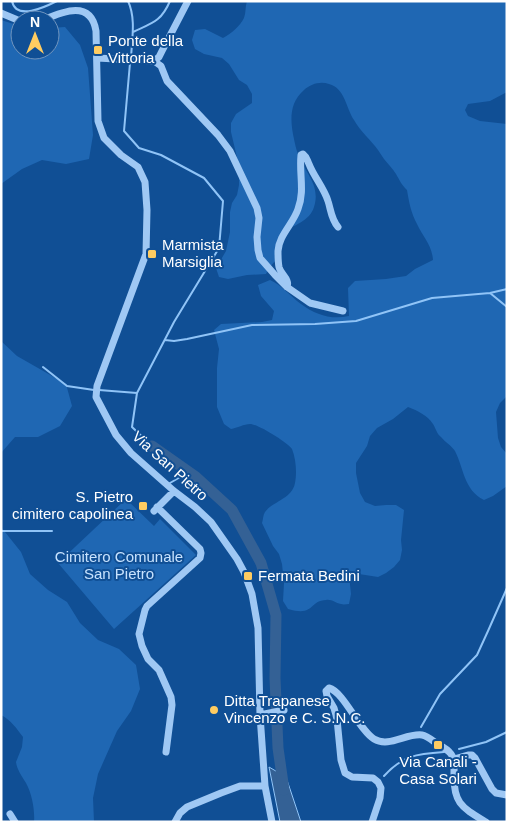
<svg xmlns="http://www.w3.org/2000/svg" width="508" height="823" font-family="Arial,sans-serif">
	<style>
		.green { fill: #1f67b3 }
		.water { fill: #346195; stroke: #90c4f7 }
		.lines { fill: none; stroke-linecap: round; stroke-linejoin: round }
		.stream { stroke: #90c4f7; stroke-width: 2 }
		.river { stroke: #346195; stroke-width: 11 }
		.minor { stroke: #9fc8f4; stroke-width: 7 }
		.poi-dot { fill: #ffcc61; stroke: #104f95; stroke-width: 2 }
		.labels { text-anchor: middle; stroke-width: 4; stroke-linejoin: round; paint-order: stroke }
		.poi-label { font-size: 15px; fill: #fff; stroke: #104f95; text-anchor: start }
		.street-label { font-size: 15px; fill: #fff; stroke: #104f95 }
		.park-label { font-size: 15px; fill: #c7e2fe; stroke: #104f95 }
	</style>
	<rect width="100%" height="100%" fill="#104f95"/>
	<path class="green" d="M247,1H507V92L490,101L468,104L465,110L468,116L480,121L507,124V396L500,403L496,412L498,438L501,447L507,454V486L493,496L484,500C464,490 464,469 455,451C451,445 446,443 441,437C437,434 436,429 433,424C427,415 418,411 408,407L393,419L377,428L370,436L367,446L356,463V473L360,493L365,502L375,506L386,505H396L404,510L401,540L402,550L400,560L394,567L386,573L378,577L359,574L349,575L351,594L349,604C346,604 344,605 341,604C335,603 332,599 326,600C308,601 315,617 288,609L283,601L284,583L282,564L279,554L273,546L262,523C263,520 263,515 265,512C273,501 292,499 295,483C297,473 296,459 292,449C288,443 258,424 250,424C244,424 237,428 231,429L224,424L217,407V368L219,349L214,330L221,324L262,322L272,320L274,311L261,296L258,285L270,280C282,285 290,296 301,304C316,315 331,320 349,316L348,288L355,281L386,279L406,276L415,269L433,260C432,245 423,237 417,224C411,213 409,202 407,190C401,184 400,181 396,174C393,169 388,164 384,159C382,156 380,153 378,150C371,140 360,131 354,120C346,108 345,88 329,84C320,81 311,84 304,90C289,103 290,121 294,139C295,144 296,149 298,154C305,173 321,185 314,207C310,221 293,226 282,232L276,260L269,268L266,274L247,275L228,279L219,277L216,268L226,251L230,232V212L232,203L237,195L239,185V166L231,132V123L236,114L252,103V94L247,85L239,80L229,64L222,58L204,54L195,49L192,40L195,30L205,29L223,38C231,34 240,26 244,18C246,13 245,7 247,1Z
		M1,20L20,26V50H50V28L65,27L80,45L88,68L93,135L89,159L66,164L42,160L22,169L1,184Z
		M1,341L17,356L66,384L72,406L60,426L38,437H15L1,453Z
		M126,499L154,526L160,519L196,555L114,629L58,563Z
		M1,527L21,552L30,574L48,590L67,602L80,623L98,640L119,649L136,665L140,689L131,711L117,731L98,774L93,798L94,822H34C35,810 32,794 26,783C22,776 17,770 16,762L22,747L23,737C17,729 11,720 1,715Z"/>
	<path class="water" d="M269,767L286,777L301,822H280Z"/>
	<g class="lines">
		<path class="stream" d="M12,1C16,21 45,7 57,1
			M128,1C136,18 132,39 131,58
			M133,32C152,23 161,22 170,1
			M130,63L124,131L139,148L161,155L204,178L223,201L219,248L174,322L137,393L132,427L152,446
			M490,293L507,307
			M165,340L174,341L187,339L252,325L315,324L356,321L432,298L490,293L507,289
			M43,367L67,386L94,390
			M99,390L137,393
			M170,483L189,472
			M1,531H52
			M421,727L440,694L477,655L488,631L507,588
			M459,749L486,742L507,732
			M384,776C403,755 417,754 444,752"/>
		<path class="river" d="M152,446L196,477L232,510L261,563L276,615L275,678L278,748L284,790"/>
		<path class="minor" d="M1,13L20,21
			M43,20C64,11 91,0 96,31L98,121L104,138L121,155L138,167L145,182L147,210L146,254L97,386L96,397L116,435L131,453L174,491L195,507L211,522L237,559L244,572L252,594L258,628L260,715L265,786L272,822
			M97,58L154,61L159,57L162,51L188,1
			M154,61L161,66L167,81L218,135L230,151L257,208L259,218L257,237L258,250L260,258L275,275L287,287L310,303L343,311
			M287,287C290,279 281,275 279,267C278,262 278,256 278,251C279,235 293,224 298,209C305,191 299,174 301,155L303,154C307,157 307,160 309,164C314,177 324,188 328,201C331,210 331,219 338,227
			M157,507L200,549L201,553L200,558L147,606L145,610L139,634L142,646L148,659L159,670L171,697L172,705L166,752
			M154,511L174,491
			M260,715L284,710
			M454,759L468,755H472L475,758L492,789L496,793L507,795
			M10,814L15,822
			M175,822L180,813L187,807L221,793L240,786H265
			M372,822L380,798L381,788L378,782L373,778L352,777L345,773L341,760L337,719L334,708L327,696L326,691L329,688C344,692 359,730 374,739C389,748 406,733 422,735C428,736 434,742 439,745C443,747 448,750 451,754C455,759 454,765 454,772C453,803 461,807 486,822"/>
	</g>
	<g class="poi-dot">
		<rect x="93" y="45" width="10" height="10" rx="2.5"/>
		<rect x="147" y="249" width="10" height="10" rx="2.5"/>
		<rect x="138" y="501" width="10" height="10" rx="2.5"/>
		<rect x="243" y="571" width="10" height="10" rx="2.5"/>
		<circle cx="214" cy="710" r="5"/>
		<rect x="433" y="740" width="10" height="10" rx="2.5"/>
	</g>
	<g class="labels">
		<g class="poi-label">
			<text x="108" y="46">Ponte della<tspan x="108" dy="17">Vittoria</tspan></text>
			<text x="162" y="250">Marmista<tspan x="162" dy="17">Marsiglia</tspan></text>
			<text x="133" y="502" text-anchor="end">S. Pietro<tspan x="133" dy="17">cimitero capolinea</tspan></text>
			<text x="258" y="581">Fermata Bedini</text>
			<text x="224" y="706">Ditta Trapanese<tspan x="224" dy="17">Vincenzo e C. S.N.C.</tspan></text>
			<text x="438" y="767" text-anchor="middle">Via Canali -<tspan x="438" dy="17">Casa Solari</tspan></text>
		</g>
		<g class="street-label">
			<text transform="translate(170 466) rotate(42)" y="5">Via San Pietro</text>
		</g>
		<g class="park-label">
			<text x="119" y="562">Cimitero Comunale<tspan x="119" dy="17">San Pietro</tspan></text>
		</g>
	</g>
	<rect width="508" height="823" fill="none" stroke="#ffffff" stroke-width="5"/>
	<g transform="translate(35 35)"><circle r="24" fill="#104f95" stroke="#7095bf"/>
	<path d="M0-4L9 19L0 12L-9 19Z" fill="#ffcc61"/>
	<text y="-8" font-size="14" font-weight="bold" text-anchor="middle" fill="#ffffff">N</text>
	</g>
</svg>
